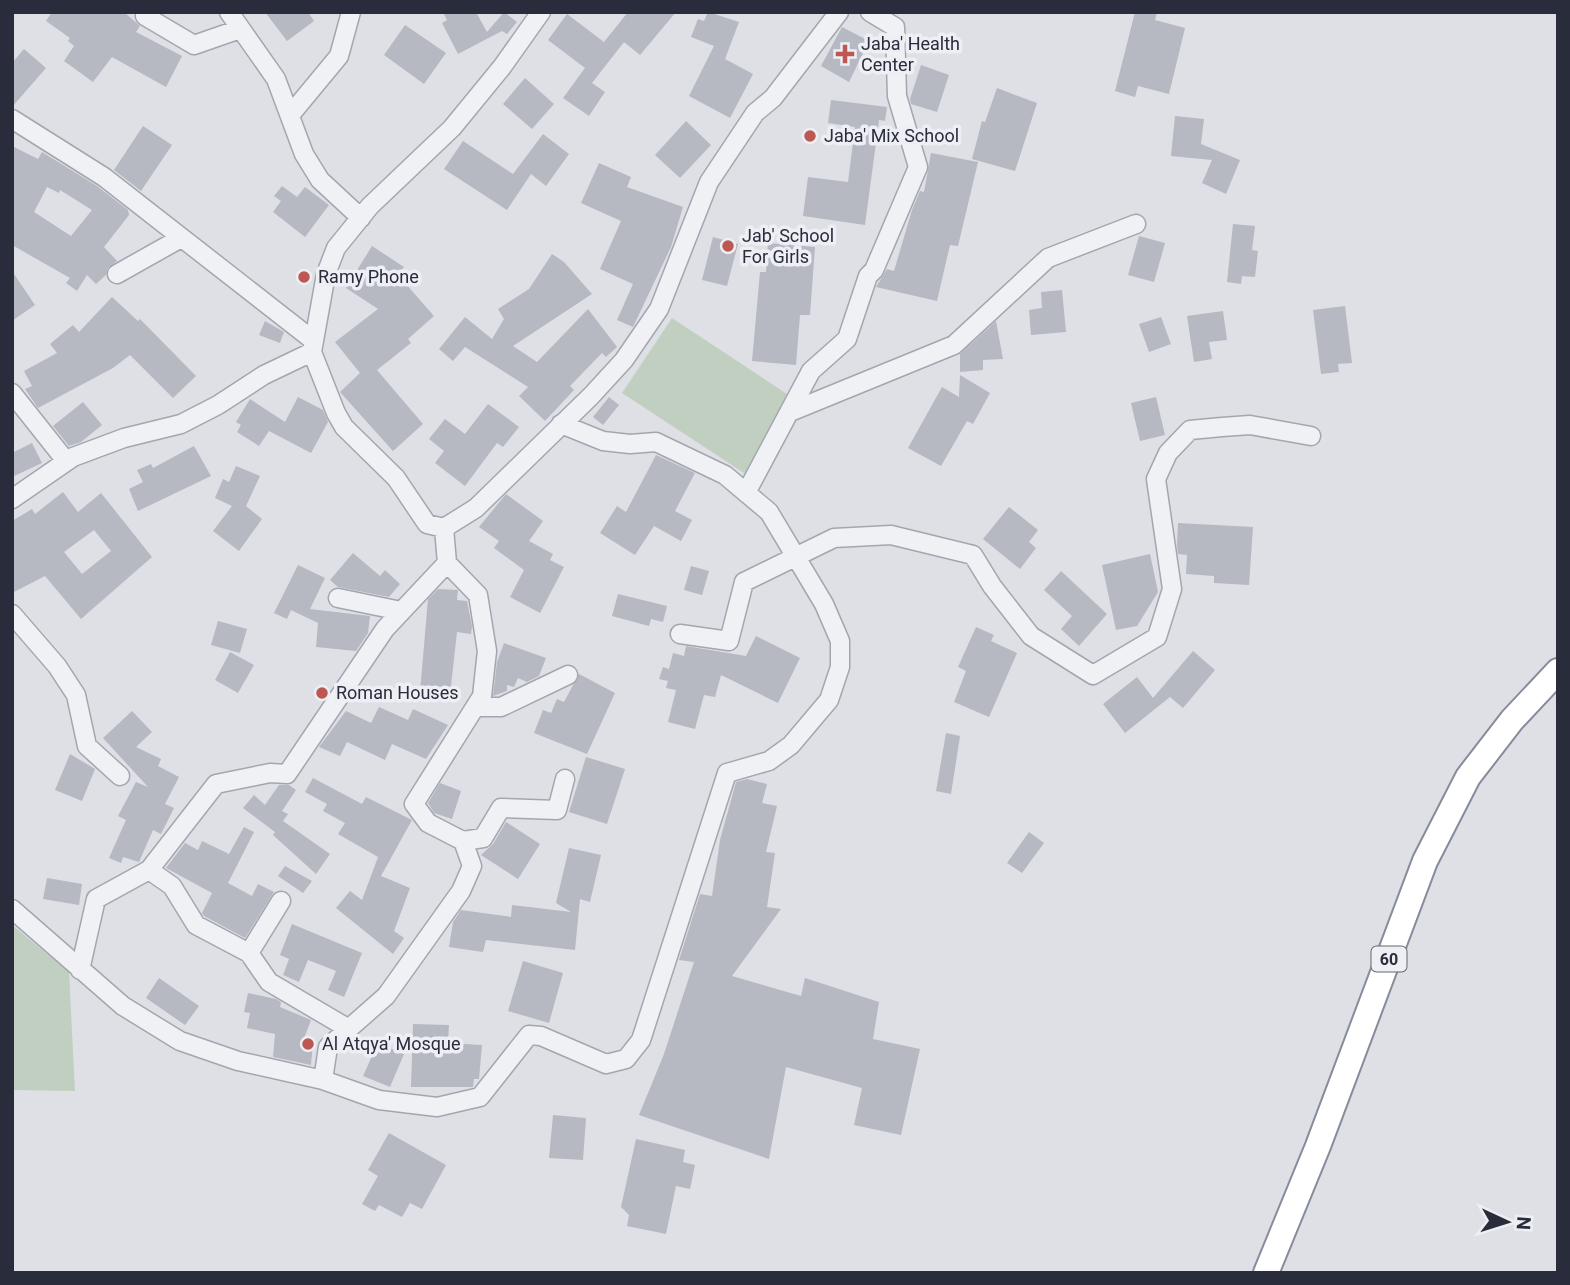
<svg xmlns="http://www.w3.org/2000/svg" width="1570" height="1285" font-family="Roboto,sans-serif">
	<style>
		.green { fill: #c1cfc0 }
		.building { fill: #b6b8c2; fill-rule: evenodd }
		.lines { fill: none; stroke-linecap: round; stroke-linejoin: round }
		.minor-casing { stroke: #a4a6af; stroke-width: 21 }
		.highway-casing { stroke: #878b9b; stroke-width: 28 }
		.minor { stroke: #f0f1f5; stroke-width: 18 }
		.highway { stroke: #fff; stroke-width: 24 }
		.poi-dot { fill: #bd5751; stroke: #edeff4; stroke-width: 2.5 }
		.labels { text-anchor: middle; stroke-width: 7; stroke-linejoin: round; paint-order: stroke }
		.shield { fill: #edeff4; stroke: #646672; stroke-width: 2 }
		.shield-label { font-size: 16px; font-weight: bold; fill: #292c3b }
		.poi-label { font-size: 18px; fill: #292c3b; stroke: #edeff4; text-anchor: start }
	</style>
	<rect width="100%" height="100%" fill="#dee0e6"/>
	<path class="green" d="M672,318L796,400L747,475L622,393Z
		M12,925L69,972L75,1091L12,1090Z"/>
	<path class="building" d="M52,12H124L140,26L136,32L182,56L166,87L112,57L93,82L64,61L74,46L68,41L70,38L46,21Z
		M265,12H308L314,21L287,41Z
		M443,12H476L487,32L504,12L517,22L507,34L502,31L458,54L442,23L447,20Z
		M628,12H676L640,55L624,42L592,83L605,92L589,116L563,98L585,68L548,40L567,14L604,42Z
		M708,12L739,22L725,59L753,74L730,118L689,96L714,46L691,37L698,19L704,21Z
		M1135,12H1157L1155,20L1185,28L1169,94L1138,86L1135,97L1115,91Z
		M405,25L446,53L424,84L384,55Z
		M842,27L869,41L849,82L821,66Z
		M24,49L46,68L12,107V63Z
		M921,65L949,75L937,112L911,104L910,99Z
		M525,78L554,104L532,129L503,104Z
		M997,88L1037,103L1015,171L972,159L982,121L985,122Z
		M831,100L887,107L885,121L879,120L865,225L803,216L808,177L848,182L855,127L828,123Z
		M1175,116L1204,119L1201,144L1240,160L1226,194L1202,183L1212,160L1171,156Z
		M686,121L711,145L680,178L655,155Z
		M143,126L172,145L141,191L114,170Z
		M543,134L569,154L546,186L531,174L507,210L444,169L463,141L513,174Z
		M12,146L38,159L42,152L97,186L128,210L129,215L104,247L117,261L108,268L106,275L96,284L87,275L77,291L66,283L70,278L12,245ZM47,187L59,193L60,190L92,210L71,236L34,212Z
		M931,153L978,162L958,246L950,245L937,301L876,287L887,269L894,271L912,210L920,191L924,192Z
		M599,163L631,177L627,187L683,207L671,247L633,327L617,320L633,284L600,269L621,221L581,203Z
		M282,186L297,197L305,187L329,205L305,237L273,212L281,201L274,196Z
		M1233,224L1255,226L1252,250L1258,251L1255,277L1242,276L1241,284L1227,282Z
		M1139,236L1165,243L1154,282L1128,275Z
		M713,237L738,244L727,286L702,280Z
		M768,243L815,247L810,315H800L796,365L752,361L760,272H766Z
		M372,246L404,267L398,275L434,316L408,339L411,343L377,370L423,424L393,451L340,392L360,373L335,342L378,309L346,288Z
		M552,254L564,262L592,294L513,346L537,362L588,309L617,347L606,357L602,353L570,386L574,390L545,421L519,396L528,387L465,347L453,361L439,349L465,317L492,339L504,319L498,309L529,289Z
		M12,271L35,305L12,321Z
		M1062,290L1066,332L1031,335L1029,310L1042,308L1041,292Z
		M112,297L138,321L140,319L196,376L173,398L130,355L113,368L38,408L25,389L32,386L24,371L57,353L50,344L73,325L79,332Z
		M1345,306L1352,363L1338,364L1339,372L1321,374L1313,310Z
		M1223,311L1227,340L1209,342L1212,359L1194,362L1187,316Z
		M1161,317L1171,344L1149,352L1139,324Z
		M265,321L284,332L280,343L259,335Z
		M996,321L1003,359L983,360V370L960,372V354Z
		M960,375L990,393L973,424L967,421L941,466L908,448L942,387L959,397Z
		M298,397L323,410L328,422L311,453L269,431L259,446L237,432L241,425L236,422L250,399L285,422Z
		M609,397L619,405L603,425L593,417Z
		M1156,397L1165,435L1140,441L1131,403Z
		M83,402L102,425L81,442L69,446L53,426Z
		M488,404L519,427L503,447L497,443L465,486L435,463L444,451L429,439L445,419L465,434Z
		M32,443L42,463L12,477V453Z
		M194,446L211,476L138,511L129,489L143,482L137,470L151,464L153,468Z
		M656,455L695,473L675,511L692,520L681,541L654,526L635,555L600,533L617,506L626,512Z
		M236,466L260,476L246,506L262,519L239,551L213,531L232,506L215,498L223,479L229,482Z
		M63,492L78,512L101,493L152,557L81,619L45,576L12,593V521L32,509L35,514ZM94,530L111,551L82,574L64,552Z
		M506,494L543,521L529,541L553,554L550,560L564,567L540,613L510,597L524,570L494,548L499,541L479,527Z
		M1009,507L1038,530L1029,542L1036,548L1020,569L983,539Z
		M1178,523L1253,527L1249,585L1214,583V576L1186,574L1187,555L1178,554L1177,545Z
		M353,553L380,576L385,570L400,584L389,597L338,587L330,580Z
		M1150,554L1158,592L1137,626L1116,630L1102,565Z
		M298,565L325,578L310,609L370,616L368,633L356,651L316,647L318,623L291,610L287,619L274,613Z
		M691,566L709,571L702,595L684,590Z
		M1061,571L1107,614L1079,646L1061,629L1072,616L1044,590Z
		M438,589L458,590L457,600L467,601L472,626L471,634L457,632L450,695L420,692L428,599Z
		M618,594L667,606L663,622L651,619L649,626L612,616Z
		M218,621L247,629L240,653L211,645Z
		M976,627L994,635L991,641L1017,653L989,717L954,702L966,671L958,667Z
		M756,636L800,658L778,703L721,675L715,697L704,695L695,729L668,722L676,690L666,688L668,681L659,679L663,667L669,669L673,653L684,656L686,646L746,656Z
		M504,643L546,658L539,676L527,682L518,678L514,687L507,685V691L493,696L497,662Z
		M1193,651L1215,670L1183,708L1170,697L1125,733L1103,704L1137,677L1153,698Z
		M230,652L254,665L238,693L215,680Z
		M579,674L615,693L587,754L534,733L543,710L551,713L557,699L564,702Z
		M379,707L408,720L413,709L448,725L426,759L392,744L385,760L347,742L340,756L319,747L346,711L371,723Z
		M132,711L152,732L136,747L161,759L158,766L179,777L165,804L174,808L161,834L153,830L139,862L123,857L121,863L109,858L126,820L118,816L136,782L148,787L103,738Z
		M946,733L960,736L951,794L936,791Z
		M70,754L95,769L82,801L55,790Z
		M586,757L625,769L607,824L569,812Z
		M313,778L362,804L366,797L412,820L381,876L410,888L394,931L404,938L393,954L336,908L350,891L362,900L378,857L338,834L345,823L323,811L327,804L305,792Z
		M747,779L767,784L762,803L777,806L766,852L775,853L767,907L781,909L732,976L801,996L805,978L879,1002L873,1039L920,1049L901,1135L854,1125L862,1088L786,1067L769,1159L639,1115L664,1054L694,962L679,960L700,894L712,896L720,840L736,782Z
		M440,783L461,791L452,819L434,813L428,803Z
		M279,785H289L296,790L282,811L288,814L283,821L330,854L316,874L273,835L275,832L243,808L254,795L265,805Z
		M506,822L540,844L518,879L481,855L493,844Z
		M244,827L254,832L228,883L252,896L258,884L274,892L245,938L204,916L202,913L212,893L166,868L185,843L198,850L202,841L229,854Z
		M1029,832L1044,843L1022,873L1007,863Z
		M569,848L601,855L590,902L580,899L575,950L486,940L483,952L449,947L453,922L461,910L511,917L512,905L571,912L556,903Z
		M285,866L312,881L303,893L278,876Z
		M47,878L82,884L79,905L43,899Z
		M292,924L362,953L344,997L328,990L336,971L308,960L299,982L283,975L289,959L280,955Z
		M523,961L563,973L549,1023L508,1011Z
		M159,978L199,1006L185,1025L146,998Z
		M248,993L276,999L281,1002L280,1007L311,1020L303,1041L313,1042L311,1065L273,1057L275,1034L247,1028L250,1013L244,1012Z
		M413,1024L449,1025L448,1043L482,1045L479,1079H474L473,1087H411Z
		M378,1043L404,1054L390,1087L363,1076Z
		M553,1115L586,1118L583,1160L549,1158Z
		M389,1133L446,1165L422,1209L410,1203L402,1217L379,1205L375,1211L362,1204L378,1176L368,1170Z
		M636,1139L685,1150L683,1162L695,1165L690,1189L676,1186L666,1234L627,1226L629,1215L621,1207Z"/>
	<g class="lines">
		<defs>
			<path id="minor" d="M229,12L276,79L304,154L320,180L361,218
				M541,12L502,67L452,128L370,206L336,248L326,274L312,352L336,413L344,427L396,478L427,524L444,528L476,508L591,396L624,360L659,309L709,182L755,113L773,98L839,12
				M145,16L194,45L240,29
				M291,114L339,56L351,12
				M12,119L104,177L314,341
				M117,274L181,238
				M12,393L66,461
				M790,412L954,345L1048,258L1136,224
				M746,493L811,371L847,339L868,276L874,270L918,167L897,96L895,27L870,12
				M12,499L73,457L124,438L181,424L218,405L264,375L312,352
				M338,598L401,611
				M12,614L57,666L76,695L87,746L120,776
				M680,634L729,641L744,582L834,538L891,535L973,555L992,586L1031,636L1093,675L1157,637L1172,589L1156,479L1168,453L1190,430L1222,427L1250,425L1311,436
				M475,707H501L568,675
				M463,841L483,838L501,808L557,810L565,779
				M149,870L172,886L196,925L249,953L269,982L349,1029
				M12,909L123,1006L180,1041L238,1061L323,1080L379,1100L437,1107L480,1097L529,1035L541,1036L606,1064L626,1059L641,1040L727,773L769,761L791,745L829,700L840,667V641L824,604L769,512L725,475L656,442L630,444L603,441L561,424
				M249,953L281,901
				M80,970L96,899L149,870L216,784L270,773L287,774L385,629L447,563
				M323,1080L328,1047L386,996L461,891L472,866L463,841L428,823L414,804L482,696L487,651L478,595L447,563L444,528"/>
			<path id="highway" d="M1266,1273L1318,1146L1425,861L1468,777L1512,720L1558,671"/>
		</defs>
		<use href="#minor" class="minor-casing"/>
		<use href="#highway" class="highway-casing"/>
		<use href="#minor" class="minor"/>
		<use href="#highway" class="highway"/>
	</g>
	<g class="poi-dot">
		<path d="M841.5 43.5h7v7h7v7h-7v7h-7v-7h-7v-7h7z"/>
		<circle cx="810" cy="136" r="7"/>
		<circle cx="728" cy="246" r="7"/>
		<circle cx="304" cy="277" r="7"/>
		<circle cx="322" cy="693" r="7"/>
		<circle cx="308" cy="1044" r="7"/>
	</g>
	<g class="labels">
		<rect class="shield" x="1371.5" y="946.5" width="35" height="25" rx="5"/>
		<g class="shield-label">
			<text x="1389" y="965">60</text>
		</g>
		<g class="poi-label">
			<text x="861" y="50">Jaba' Health<tspan x="861" dy="21">Center</tspan></text>
			<text x="824" y="142">Jaba' Mix School</text>
			<text x="742" y="242">Jab' School<tspan x="742" dy="21">For Girls</tspan></text>
			<text x="318" y="283">Ramy Phone</text>
			<text x="336" y="699">Roman Houses</text>
			<text x="322" y="1050">Al Atqya' Mosque</text>
		</g>
	</g>
	<rect width="1570" height="1285" fill="none" stroke="#292c3b" stroke-width="28"/>
	<g transform="translate(1507 1222) rotate(94)" stroke="#edeff4" stroke-width="5" paint-order="stroke">
	<path d="M0-5L12 26L0 18L-12 26Z" fill="#292c3b"/>
	<text y="-10" font-size="19" font-weight="bold" text-anchor="middle" fill="#292c3b">N</text>
	</g>
</svg>
